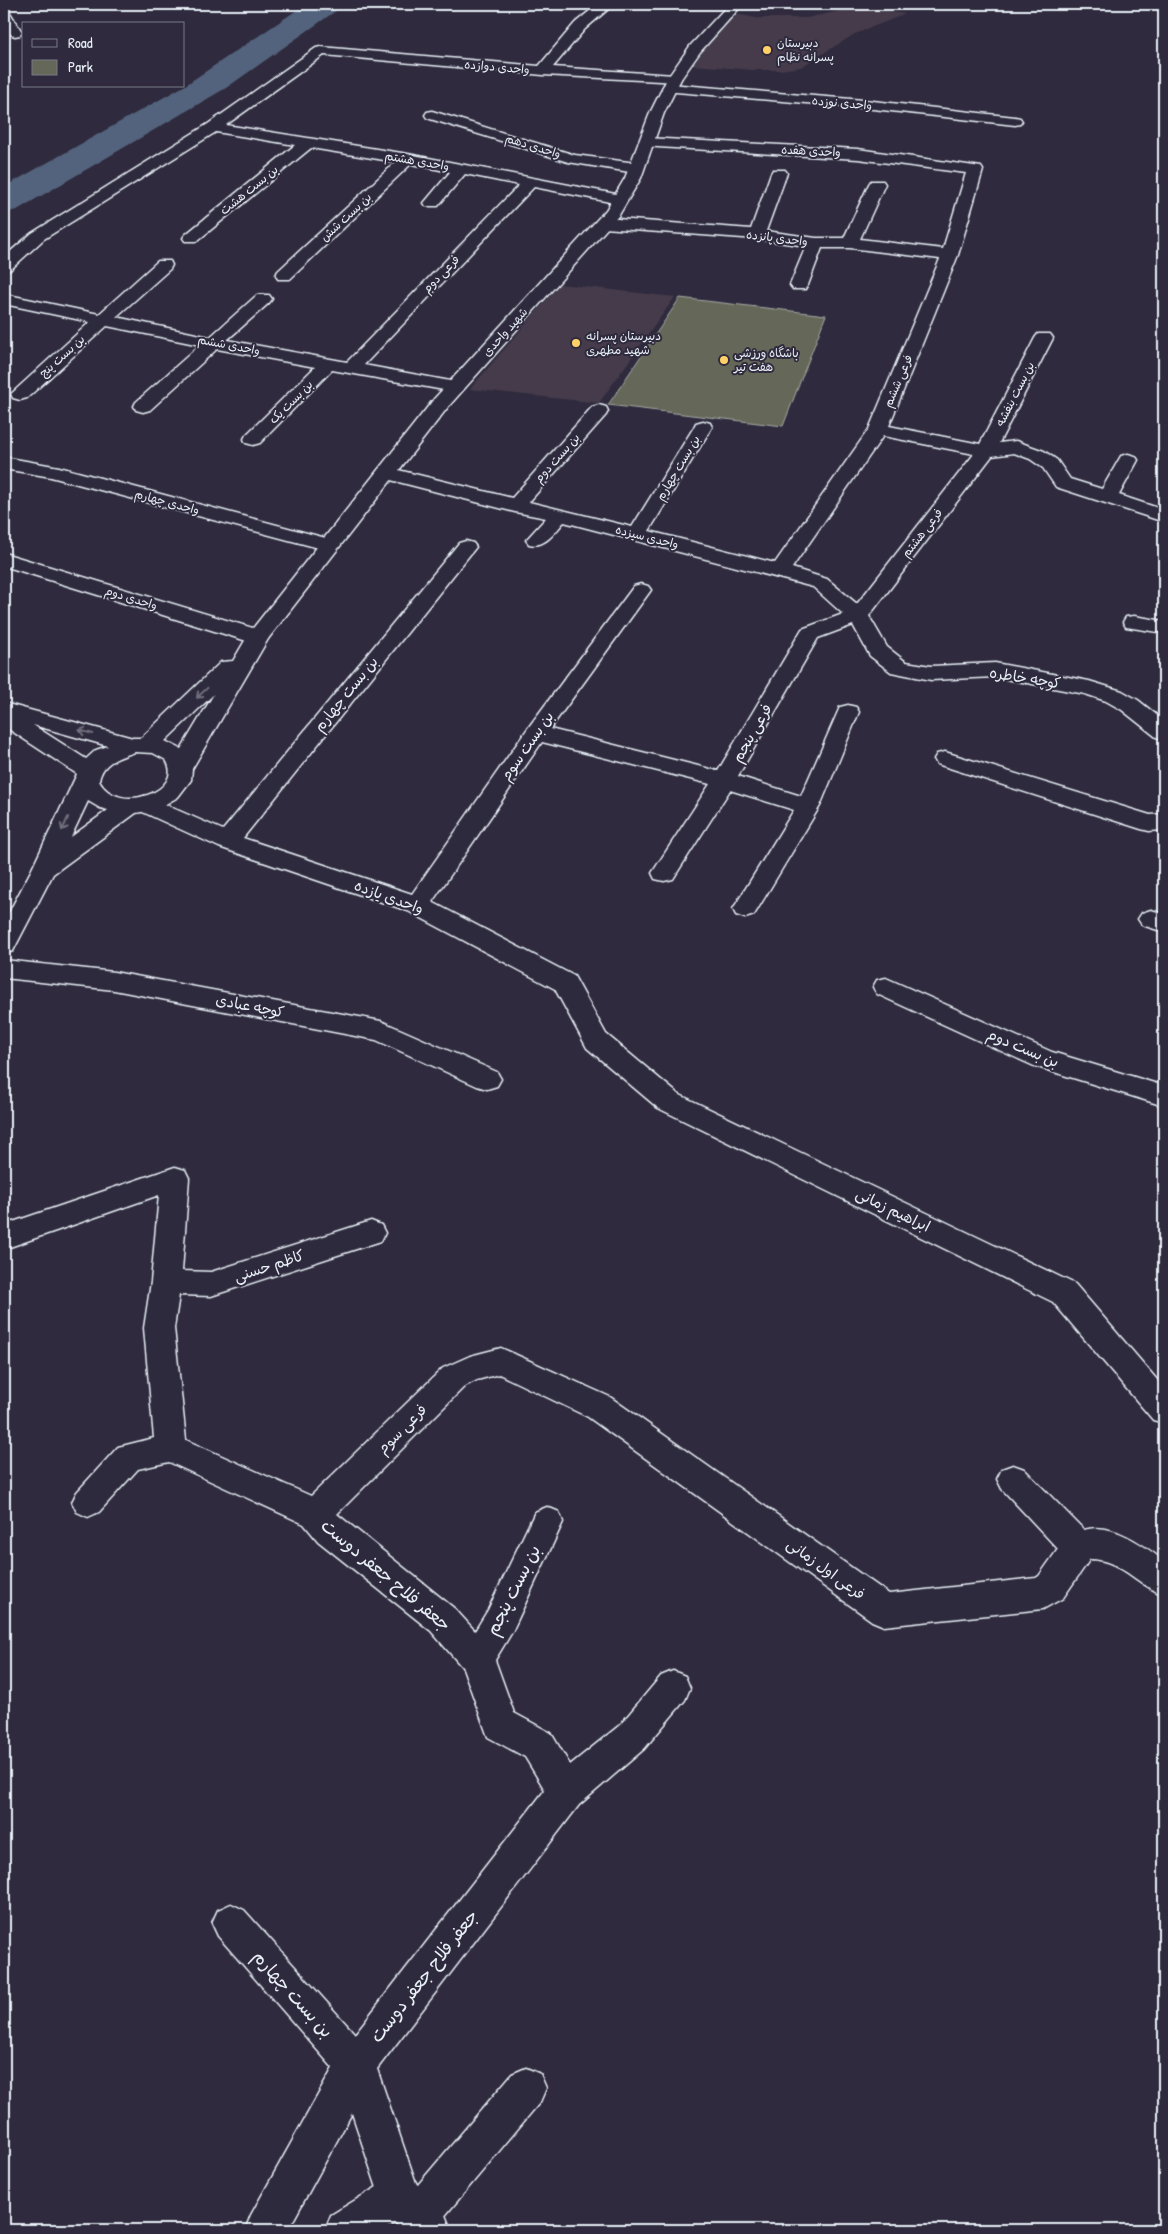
<svg xmlns="http://www.w3.org/2000/svg" width="1168" height="2234" font-family="'Patrick Hand','Playpen Sans Arabic',sans-serif">
	<style>
		.built { fill: #443b4b }
		.green { fill: #656758; stroke: #a6aca8 }
		.lines { fill: none; stroke-linecap: round; stroke-linejoin: round }
		.river { fill: #53647d; fill-rule: evenodd }
		.minor-casing { stroke: #e8f1f8; stroke-width: 3 }
		.tertiary-casing { stroke: #e8f1f8; stroke-width: 3 }
		.minor { fill: #2f2a3d; fill-rule: evenodd }
		.tertiary { fill: #2f2a3d; fill-rule: evenodd }
		.oneway { stroke: #70707e }
		.poi-dot { fill: #ffd166; stroke: #2f2a3d; stroke-width: 2 }
		.labels { text-anchor: middle; stroke-width: 4; stroke-linejoin: round; paint-order: stroke }
		.far-poi-label { font-size: 12px; fill: #e8f1f8; stroke: #2f2a3d; text-anchor: start }
		.far-street-label { font-size: 12px; fill: #e8f1f8; stroke: #2f2a3d }
		.street-label { font-size: 15px; fill: #e8f1f8; stroke: #2f2a3d }
		.near-street-label { font-size: 18px; fill: #e8f1f8; stroke: #2f2a3d }
	</style>
	<rect width="100%" height="100%" fill="#2f2a3d"/>
	<filter id="ink" filterUnits="userSpaceOnUse"><feTurbulence type="fractalNoise" baseFrequency=".02" numOctaves="2"/><feDisplacementMap in="SourceGraphic" scale="10" xChannelSelector="R" yChannelSelector="G"/><feConvolveMatrix kernelMatrix="1 2 1 2 8 2 1 2 1" color-interpolation-filters="sRGB"/></filter>
	<g filter="url(#ink)">
		<path class="built" d="M851,4L905,14L855,34L801,67L781,70H752L694,65L725,12L757,18H806L835,12Z
			M560,284L675,297L599,403L470,389Z"/>
		<path class="green" d="M680,298L826,315L783,426L608,405Z"/>
		<g class="lines">
			<path class="river" d="M306,4H341L337,10L226,88L17,210L4,213V187L184,86Z"/>
			<defs>
				<path id="minor" d="M598,4H614L585,29L553,67L674,75L681,79L679,82L543,75L324,55L226,125L408,154L626,196L628,199L626,202L620,204L534,187L364,365L461,383L464,387L461,391L455,392L332,370L260,443L253,445L246,443L244,439L246,435L315,367L217,349L150,410L143,412L136,410L134,406L136,402L200,345L107,326L27,398L20,400L13,398L11,394L90,322L4,304V294L99,314L158,261H170L172,265L170,269L116,317L210,337L257,295H269L272,299L269,303L227,340L347,362L519,185L465,174L438,206H426L424,203L450,172L411,164L290,279H278L276,275L278,271L396,162L311,148L197,241H185L183,238L185,235L295,145L216,132L44,239L10,270L4,271V257L32,233L208,124L316,48L321,47L539,66L575,23Z
					M4,10L9,11L22,32L20,35L15,36C3,33 3,20 4,10Z
					M669,84L864,100L1015,117L1020,118L1022,121L1020,124L1015,125L864,108L664,91L662,88L664,85Z
					M432,111L575,155L636,163L642,165L644,168L642,171L636,173L568,162L427,118L425,115L427,112Z
					M646,138L858,149L981,167L983,170L958,255L889,426L980,444L1035,338L1038,334H1050L1053,338L999,443L1016,441L1044,451L1057,460L1070,479L1102,489L1121,456L1128,454L1135,456L1138,460L1119,495L1164,510V522L1056,487L1043,468L1030,459L1014,453L992,456L869,616L887,647L906,662L931,666L995,663L1089,681L1122,691L1138,700L1164,721V739L1156,737L1122,710L1106,701L1085,694L995,677L931,680L891,672L870,656L853,625L818,638L738,776L801,796L840,707L848,705L856,707L859,712L820,806L754,915L745,918L736,915L733,909L794,810L730,790L673,879L664,881L655,879L652,873L710,784L542,742L432,902L574,976L606,1034L678,1094L1075,1284L1164,1388V1423L1153,1420L1053,1302L658,1108L587,1048L555,989L408,911L219,847L136,809L132,804L136,799L144,796L152,799L223,830L459,543L466,541L473,543L476,547L243,838L412,894L528,728L634,586L641,584L648,586L651,590L550,729L718,771L802,629L843,614L813,587L564,522C554,533 545,548 529,544L526,540L546,518L515,512L379,477L376,473L379,469L386,467L512,498L592,407L599,405L606,407L608,411L606,415L529,502L632,527L694,427L696,423L703,421L710,423L712,427L649,531L775,563L869,429L940,259L850,248H822L808,285L805,289H793L790,285L806,246L757,239L604,228L598,226L596,223L598,220L604,218L751,229L771,173L773,170H785L787,173L766,231L816,238H844L869,184L871,181H883L885,184L860,239L943,249L966,173L858,159L641,146L638,143L641,140ZM883,436L974,454L857,604L827,579L792,568Z
					M4,457L59,467L337,541L340,545L337,549L330,551L51,477L4,469Z
					M4,553L266,632L269,637L266,642L258,643L250,642L4,566Z
					M1134,616L1164,621V633L1126,627L1123,622L1126,617Z
					M945,752L1150,815L1164,814V830L1149,831L1141,829L937,764L934,759L937,754Z
					M1151,910L1164,914V932L1142,925L1138,919L1142,913Z
					M4,960L114,972L381,1021L497,1072L501,1079L497,1086L487,1089L477,1086L376,1040L114,990L4,978Z
					M886,978L1052,1052L1164,1086V1106L1034,1066L877,994L873,987L877,980Z
					M175,1167L185,1170L189,1178L182,1271L211,1272L371,1221L381,1225L385,1233L381,1241L211,1296L179,1295L174,1328L186,1440L311,1496L443,1368L470,1356L501,1348L610,1397L889,1594L1036,1578L1039,1576L1058,1549L1002,1489L997,1479L1002,1469L1013,1465L1024,1469L1084,1530C1112,1522 1143,1545 1164,1561V1595C1137,1585 1120,1559 1090,1559L1063,1598L1043,1609L884,1626L872,1621L588,1417L499,1374L477,1380L465,1386L337,1514L455,1609L475,1631L488,1610L535,1512L547,1507L559,1512L563,1522L512,1632L495,1660L514,1713L551,1733L570,1765L620,1725L661,1676L673,1671L685,1676L690,1688L685,1700L644,1749L579,1805L377,2069L417,2186L512,2074L526,2068L540,2074L546,2088L540,2102L433,2230H403L398,2217L385,2212L352,2113L288,2230H245L251,2215L333,2068L218,1936L212,1923L218,1910L231,1904L244,1910L355,2034L545,1790L525,1757L488,1737L463,1668L431,1631L318,1541L304,1524L169,1462L138,1469L99,1512L88,1517L77,1512L72,1502L77,1492L118,1447L154,1438L144,1328L151,1282L159,1195L4,1249V1225Z"/>
				<path id="tertiary" d="M729,4H743L700,52L681,79L664,113L641,178L619,215L448,407L268,639L192,769L191,780L178,797L157,809L136,813L53,874L13,951L4,954V922L32,869L77,774L4,726V703L133,738H141L221,662L233,661L250,632L434,399L606,210L625,178L650,113L667,79L690,46ZM214,694L181,749L165,741ZM33,725L108,746L96,750L86,759ZM135,752L153,753L166,760C186,791 118,816 99,781C102,762 118,758 135,752ZM88,801L100,808L108,810L71,837Z
					M400,2176L415,2182L445,2215L451,2230H402L396,2223L384,2230H325L331,2215L385,2182Z"/>
			</defs>
			<use href="#minor" class="minor-casing"/>
			<use href="#tertiary" class="tertiary-casing"/>
			<use href="#minor" class="minor"/>
			<use href="#tertiary" class="tertiary"/>
		</g>
		<defs><path id="oneway-shaft" d="M-6 0H5M1.5-3L5.5 0L1.5 3" fill="none" stroke-width="1.6" stroke-linecap="round" stroke-linejoin="round" transform="scale(1.25)"/></defs>
		<g class="oneway">
			<use href="#oneway-shaft" transform="translate(202 693) rotate(137)"/>
			<use href="#oneway-shaft" transform="translate(86 732) rotate(-165)"/>
			<use href="#oneway-shaft" transform="translate(65 824) rotate(115)"/>
		</g>
	</g>
	<g class="poi-dot">
		<circle cx="767" cy="50" r="5"/>
		<circle cx="576" cy="343" r="5"/>
		<circle cx="724" cy="360" r="5"/>
	</g>
	<g class="labels">
		<g class="far-poi-label">
			<text x="777" y="47">دبیرستان<tspan x="777" dy="14">پسرانه نظام</tspan></text>
			<text x="586" y="340">دبیرستان پسرانه<tspan x="586" dy="14">شهید مطهری</tspan></text>
			<text x="734" y="357">باشگاه ورزشی<tspan x="734" dy="14">هفت تیر</tspan></text>
		</g>
		<g class="far-street-label">
			<text transform="translate(497 67) rotate(5)" y="4">واحدی دوازده</text>
			<text transform="translate(842 103) rotate(5)" y="4">واحدی نوزده</text>
			<text transform="translate(533 146) rotate(17)" y="4">واحدی دهم</text>
			<text transform="translate(811 151) rotate(3)" y="4">واحدی هفده</text>
			<text transform="translate(417 161) rotate(10)" y="4">واحدی هشتم</text>
			<text transform="translate(249 190) rotate(-39)" y="4">بن بست هشت</text>
			<text transform="translate(346 217) rotate(-43)" y="4">بن بست شش</text>
			<text transform="translate(777 238) rotate(7)" y="4">واحدی پانزده</text>
			<text transform="translate(441 274) rotate(-46)" y="4">فرعی دوم</text>
			<text transform="translate(505 332) rotate(-48)" y="4">شهید واحدی</text>
			<text transform="translate(229 345) rotate(11)" y="4">واحدی ششم</text>
			<text transform="translate(62 356) rotate(-42)" y="4">بن بست پنج</text>
			<text transform="translate(898 381) rotate(-67)" y="4">فرعی ششم</text>
			<text transform="translate(1015 394) rotate(-63)" y="4">بن بست بنفشه</text>
			<text transform="translate(291 402) rotate(-45)" y="4">بن بست یک</text>
			<text transform="translate(557 458) rotate(-48)" y="4">بن بست دوم</text>
			<text transform="translate(678 468) rotate(-59)" y="4">بن بست چهارم</text>
			<text transform="translate(167 502) rotate(15)" y="4">واحدی چهارم</text>
			<text transform="translate(922 533) rotate(-52)" y="4">فرعی هشتم</text>
			<text transform="translate(647 537) rotate(14)" y="4">واحدی سیزده</text>
			<text transform="translate(131 598) rotate(17)" y="4">واحدی دوم</text>
		</g>
		<g class="street-label">
			<text transform="translate(1025 678) rotate(9)" y="5">كوچه خاطره</text>
			<text transform="translate(346 694) rotate(-51)" y="5">بن بست چهارم</text>
			<text transform="translate(752 733) rotate(-60)" y="5">فرعی پنجم</text>
			<text transform="translate(527 746) rotate(-55)" y="5">بن بست سوم</text>
			<text transform="translate(389 897) rotate(20)" y="5">واحدی یازده</text>
			<text transform="translate(250 1006) rotate(11)" y="5">کوچه عبادی</text>
			<text transform="translate(1023 1048) rotate(23)" y="5">بن بست دوم</text>
			<text transform="translate(893 1210) rotate(26)" y="5">ابراهیم زمانی</text>
			<text transform="translate(269 1266) rotate(-18)" y="5">کاظم حسنی</text>
			<text transform="translate(402 1429) rotate(-45)" y="5">فرعی سوم</text>
			<text transform="translate(826 1569) rotate(36)" y="5">فرعی اول زمانی</text>
		</g>
		<g class="near-street-label">
			<text transform="translate(386 1575) rotate(40)" y="6">جعفر فلاح جعفر دوست</text>
			<text transform="translate(513 1590) rotate(-63)" y="6">بن بست پنجم</text>
			<text transform="translate(424 1976) rotate(-52)" y="6">جعفر فلاح جعفر دوست</text>
			<text transform="translate(293 1994) rotate(48)" y="6">بن بست چهارم</text>
		</g>
	</g>
	<rect width="1168" height="2234" fill="none" stroke="#2f2a3d" stroke-width="20"/>
	<rect x="10" y="10" width="1148" height="2214" fill="none" stroke="#e8f1f8" stroke-width="2" filter="url(#ink)"/>
	<rect x="22" y="22" width="162" height="65" fill="#2f2a3d" stroke="#797a88"/>
	<rect x="32" y="39" width="25" height="8" fill="#2f2a3d" stroke="#797a88"/>
	<text x="68" y="48" font-size="15" fill="#e8f1f8">Road</text>
	<rect x="32" y="60" width="25" height="15" fill="#656758" stroke="#797a88"/>
	<text x="68" y="72" font-size="15" fill="#e8f1f8">Park</text>
</svg>
